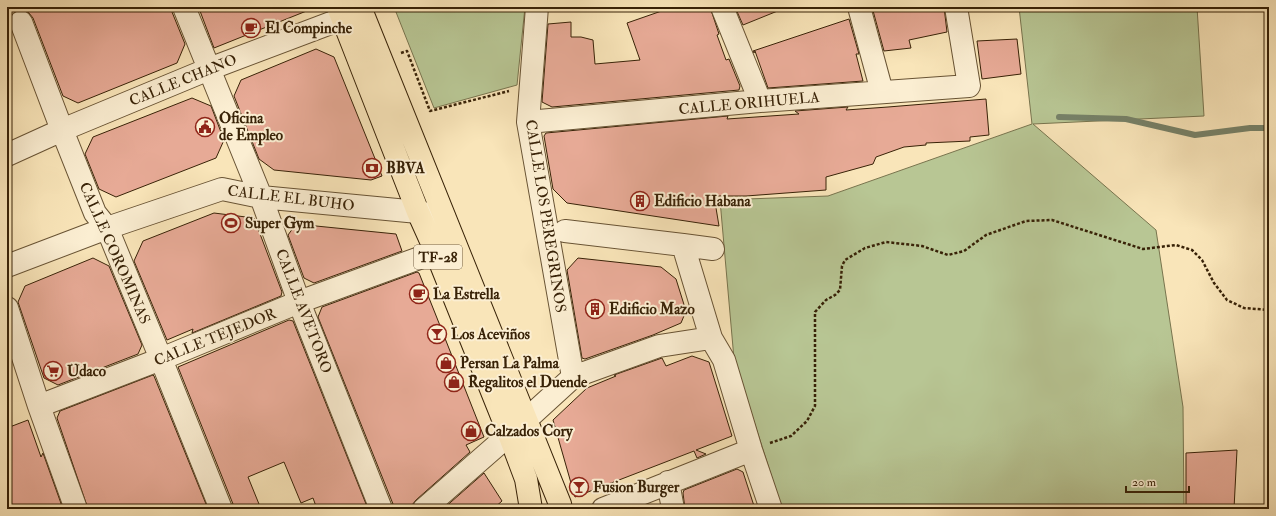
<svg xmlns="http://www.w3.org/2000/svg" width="1276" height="516" font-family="'IM FELL Double Pica',serif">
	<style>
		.green { fill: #b8c694; stroke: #78744e }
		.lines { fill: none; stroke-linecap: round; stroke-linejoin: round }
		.stream { stroke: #768168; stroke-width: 6 }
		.building { fill: #e7aa96; stroke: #382207 }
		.street-casing { stroke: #685334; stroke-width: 24 }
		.primary-casing { stroke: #382207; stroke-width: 24 }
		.path { stroke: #382207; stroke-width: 2.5; stroke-dasharray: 3 2; stroke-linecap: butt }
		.street { stroke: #fbeed2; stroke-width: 22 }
		.primary { stroke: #f9e5b9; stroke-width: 22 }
		.labels { text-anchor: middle; stroke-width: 4; stroke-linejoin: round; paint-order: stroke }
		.shield { fill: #fbeed2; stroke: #725f44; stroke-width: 1 }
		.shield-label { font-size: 14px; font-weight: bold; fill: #382207 }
		.poi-label { font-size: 15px; font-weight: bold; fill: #382207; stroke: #fbeed2; text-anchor: start }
		.street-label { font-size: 15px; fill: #382207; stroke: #fbeed2 }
	</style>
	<rect width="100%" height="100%" fill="#f9e5b9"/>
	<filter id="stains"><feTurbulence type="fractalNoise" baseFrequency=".005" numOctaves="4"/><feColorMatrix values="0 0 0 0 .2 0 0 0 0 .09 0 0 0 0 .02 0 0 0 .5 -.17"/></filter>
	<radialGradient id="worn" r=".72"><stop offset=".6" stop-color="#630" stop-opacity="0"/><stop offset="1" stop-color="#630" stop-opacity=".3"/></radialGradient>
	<path class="green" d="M394,7H525L517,85L434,108Z
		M1019,7H1197L1204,116L1033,124L1156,230L1183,407L1184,509H782L734,359L720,200L828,196L1032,124Z"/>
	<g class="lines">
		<path class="stream" d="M1059,117L1126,119L1195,135L1250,128H1269"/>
	</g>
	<path class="building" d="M25,7H172V12L185,44L177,63L78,103L63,96L33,18L29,13L26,11Z
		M197,7H314V8L214,48L200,11V12Z
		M673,7H710L719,34L717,35L726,60L729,59L740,86L739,90L552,107L542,102L548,24L571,22V37H581L593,40L595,64L640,60L627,23Z
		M735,7H785V8L743,25Z
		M872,7H944L947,32L909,40L911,48L884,51Z
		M849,19L859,54H856L863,81L768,88L755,51L754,53L753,51Z
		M1017,39L1021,74L982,79L977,41Z
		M316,49L334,57L382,176L371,180L274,170L259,159L234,96L241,80Z
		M192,98L211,106L224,140L216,158L116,197L99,189L85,154L93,137Z
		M986,99L989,135L970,137V141L926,143V145L904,147L876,157L873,164L826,177V190L746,196H714L719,226L567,203L553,189L544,136L546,133L728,116L727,119L799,114L795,111L848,107L846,110L888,107Z
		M214,213L254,218L282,292L281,296L192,333L193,329L167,340L134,261L143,241Z
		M296,224L396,234L402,251L314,283L304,278L288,235Z
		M93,258L109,266L142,345L138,354L58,385L44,378L18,302L25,286Z
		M578,258L661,267L676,279L686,311L681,323L653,335L585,359L582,358L567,270Z
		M417,272L419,273L435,313L484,437L466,445L470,452L416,500L412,505V509H393V504L318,317L322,307Z
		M289,320L293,321L368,509H317L313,498L301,503L284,462L248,477L261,509H233V504L178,367Z
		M692,356L709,362L732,436L696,450L706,454L697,458L694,451L575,497L553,420L587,388L616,376L614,375L662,358L666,366Z
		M153,375L154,376L208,509H88L57,418L60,411Z
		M28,420L41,457L43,453L63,509H7V428Z
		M1237,450L1234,509H1186V453Z
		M737,469L743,472L755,509H685L683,493L684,490Z
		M484,473L502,501L493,509H443Z"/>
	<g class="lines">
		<defs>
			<path id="street" d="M184,7L261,197L299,302L381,509
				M537,7L528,122L573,377
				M722,7L760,101
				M859,7L882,92
				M21,22L62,130L95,213L107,228L161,359L221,509
				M528,122L760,101L969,86L956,7
				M7,155L62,130L209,69L360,12
				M565,231L683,245L711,338L724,360L751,450L771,509
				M683,245L713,249
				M7,266L107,228L222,189L261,197L418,212L444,217
				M7,308L39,406L76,509
				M39,406L161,359L299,302L436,252
				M668,482L673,509
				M424,509L527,419L573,377L659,346L711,338
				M603,509L751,450"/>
			<path id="primary" d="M338,7L418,212L436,252L509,434L526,479L531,509
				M360,7L560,504L561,509"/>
		</defs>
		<use href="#street" class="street-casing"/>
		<use href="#primary" class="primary-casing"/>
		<path class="path" d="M401,53L407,51L430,111L509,91
			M770,443L791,436L807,421L815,406V312L826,300L835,295L840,290L842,266L845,260L865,248L886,242L922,246L948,255L964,251L986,235L1026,221L1052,220L1143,249L1176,245L1192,250L1202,260L1214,283L1227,300L1244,308L1269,310"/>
		<use href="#street" class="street"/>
		<use href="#primary" class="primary"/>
	</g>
	<defs>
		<symbol id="cafe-ring" viewBox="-11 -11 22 22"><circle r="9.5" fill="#fbeed2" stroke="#8f2418" stroke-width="1.5"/><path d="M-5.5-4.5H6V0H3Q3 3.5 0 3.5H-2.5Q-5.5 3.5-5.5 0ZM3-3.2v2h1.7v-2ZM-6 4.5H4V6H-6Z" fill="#8f2418"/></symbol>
		<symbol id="civic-ring" viewBox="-11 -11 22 22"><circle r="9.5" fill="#fbeed2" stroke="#8f2418" stroke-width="1.5"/><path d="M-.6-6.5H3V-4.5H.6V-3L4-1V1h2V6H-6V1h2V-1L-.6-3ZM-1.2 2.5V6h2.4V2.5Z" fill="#8f2418"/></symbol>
		<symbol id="bank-ring" viewBox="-11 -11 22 22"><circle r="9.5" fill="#fbeed2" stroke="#8f2418" stroke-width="1.5"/><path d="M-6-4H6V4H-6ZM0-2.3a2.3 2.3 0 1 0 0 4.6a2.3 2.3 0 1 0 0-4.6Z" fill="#8f2418"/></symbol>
		<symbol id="building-ring" viewBox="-11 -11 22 22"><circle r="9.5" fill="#fbeed2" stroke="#8f2418" stroke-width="1.5"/><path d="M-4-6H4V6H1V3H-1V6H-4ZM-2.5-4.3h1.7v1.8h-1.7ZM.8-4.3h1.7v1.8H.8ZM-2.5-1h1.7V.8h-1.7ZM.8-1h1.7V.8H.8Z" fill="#8f2418"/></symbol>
		<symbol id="stadium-ring" viewBox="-11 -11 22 22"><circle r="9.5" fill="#fbeed2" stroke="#8f2418" stroke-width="1.5"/><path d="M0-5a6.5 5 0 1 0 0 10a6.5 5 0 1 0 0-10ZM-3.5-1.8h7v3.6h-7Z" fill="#8f2418"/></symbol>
		<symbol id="bar-ring" viewBox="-11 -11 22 22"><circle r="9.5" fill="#fbeed2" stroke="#8f2418" stroke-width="1.5"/><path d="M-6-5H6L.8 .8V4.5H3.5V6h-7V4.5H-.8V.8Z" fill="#8f2418"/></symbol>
		<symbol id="shop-ring" viewBox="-11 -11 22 22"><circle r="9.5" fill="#fbeed2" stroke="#8f2418" stroke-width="1.5"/><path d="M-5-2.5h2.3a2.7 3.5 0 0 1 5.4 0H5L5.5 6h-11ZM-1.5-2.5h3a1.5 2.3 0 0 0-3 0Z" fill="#8f2418"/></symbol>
		<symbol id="supermarket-ring" viewBox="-11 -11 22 22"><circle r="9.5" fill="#fbeed2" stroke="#8f2418" stroke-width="1.5"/><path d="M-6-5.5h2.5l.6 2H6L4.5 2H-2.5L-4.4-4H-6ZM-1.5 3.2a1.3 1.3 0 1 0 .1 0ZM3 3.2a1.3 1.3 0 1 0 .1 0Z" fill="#8f2418"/></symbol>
	</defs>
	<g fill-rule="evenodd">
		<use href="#cafe-ring" x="240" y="17" width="22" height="22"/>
		<use href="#civic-ring" x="194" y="116" width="22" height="22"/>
		<use href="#bank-ring" x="361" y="157" width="22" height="22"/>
		<use href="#building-ring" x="629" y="190" width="22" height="22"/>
		<use href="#stadium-ring" x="220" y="212" width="22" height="22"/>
		<use href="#cafe-ring" x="408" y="283" width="22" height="22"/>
		<use href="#building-ring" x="584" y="298" width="22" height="22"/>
		<use href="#bar-ring" x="426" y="323" width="22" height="22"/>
		<use href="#shop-ring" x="435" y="352" width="22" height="22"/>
		<use href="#supermarket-ring" x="42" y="360" width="22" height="22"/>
		<use href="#shop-ring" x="443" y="371" width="22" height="22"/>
		<use href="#shop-ring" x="460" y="420" width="22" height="22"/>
		<use href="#bar-ring" x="568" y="476" width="22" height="22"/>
	</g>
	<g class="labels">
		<rect class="shield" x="414" y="245" width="48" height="24" rx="3"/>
		<g class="shield-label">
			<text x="438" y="262">TF-28</text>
		</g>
		<g class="poi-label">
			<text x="265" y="33">El Compinche</text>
			<text x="219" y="123">Oficina<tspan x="219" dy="17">de Empleo</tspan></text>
			<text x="386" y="173">BBVA</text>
			<text x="654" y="206">Edificio Habana</text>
			<text x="245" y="228">Super Gym</text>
			<text x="433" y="299">La Estrella</text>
			<text x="609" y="314">Edificio Mazo</text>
			<text x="451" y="339">Los Aceviños</text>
			<text x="460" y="368">Persan La Palma</text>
			<text x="67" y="376">Udaco</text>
			<text x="468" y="387">Regalitos el Duende</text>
			<text x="485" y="436">Calzados Cory</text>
			<text x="593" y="492">Fusion Burger</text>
		</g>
		<g class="street-label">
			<text transform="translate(183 80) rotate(-22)" y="5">CALLE CHANO</text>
			<text transform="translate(749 103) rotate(-5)" y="5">CALLE ORIHUELA</text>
			<text transform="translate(291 198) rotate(7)" y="5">CALLE EL BUHO</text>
			<text transform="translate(546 216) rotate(81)" y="5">CALLE LOS PEREGRINOS</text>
			<text transform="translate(115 253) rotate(66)" y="5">CALLE COROMINAS</text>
			<text transform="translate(304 311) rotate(69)" y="5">CALLE AVETORO</text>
			<text transform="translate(215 337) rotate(-22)" y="5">CALLE TEJEDOR</text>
		</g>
	</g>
	<rect width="1276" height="516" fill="none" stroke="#f9e5b9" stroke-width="24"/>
	<rect x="8" y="8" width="1260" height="500" fill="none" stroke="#382207" stroke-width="2"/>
	<rect x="12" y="12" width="1252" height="492" fill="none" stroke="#382207"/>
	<path d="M1126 486v6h63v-6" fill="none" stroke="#382207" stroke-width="2"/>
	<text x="1132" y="486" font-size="12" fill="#382207" stroke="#fbeed2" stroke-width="3" paint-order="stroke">20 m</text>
	<rect width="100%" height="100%" filter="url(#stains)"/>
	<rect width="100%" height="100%" fill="url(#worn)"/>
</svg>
